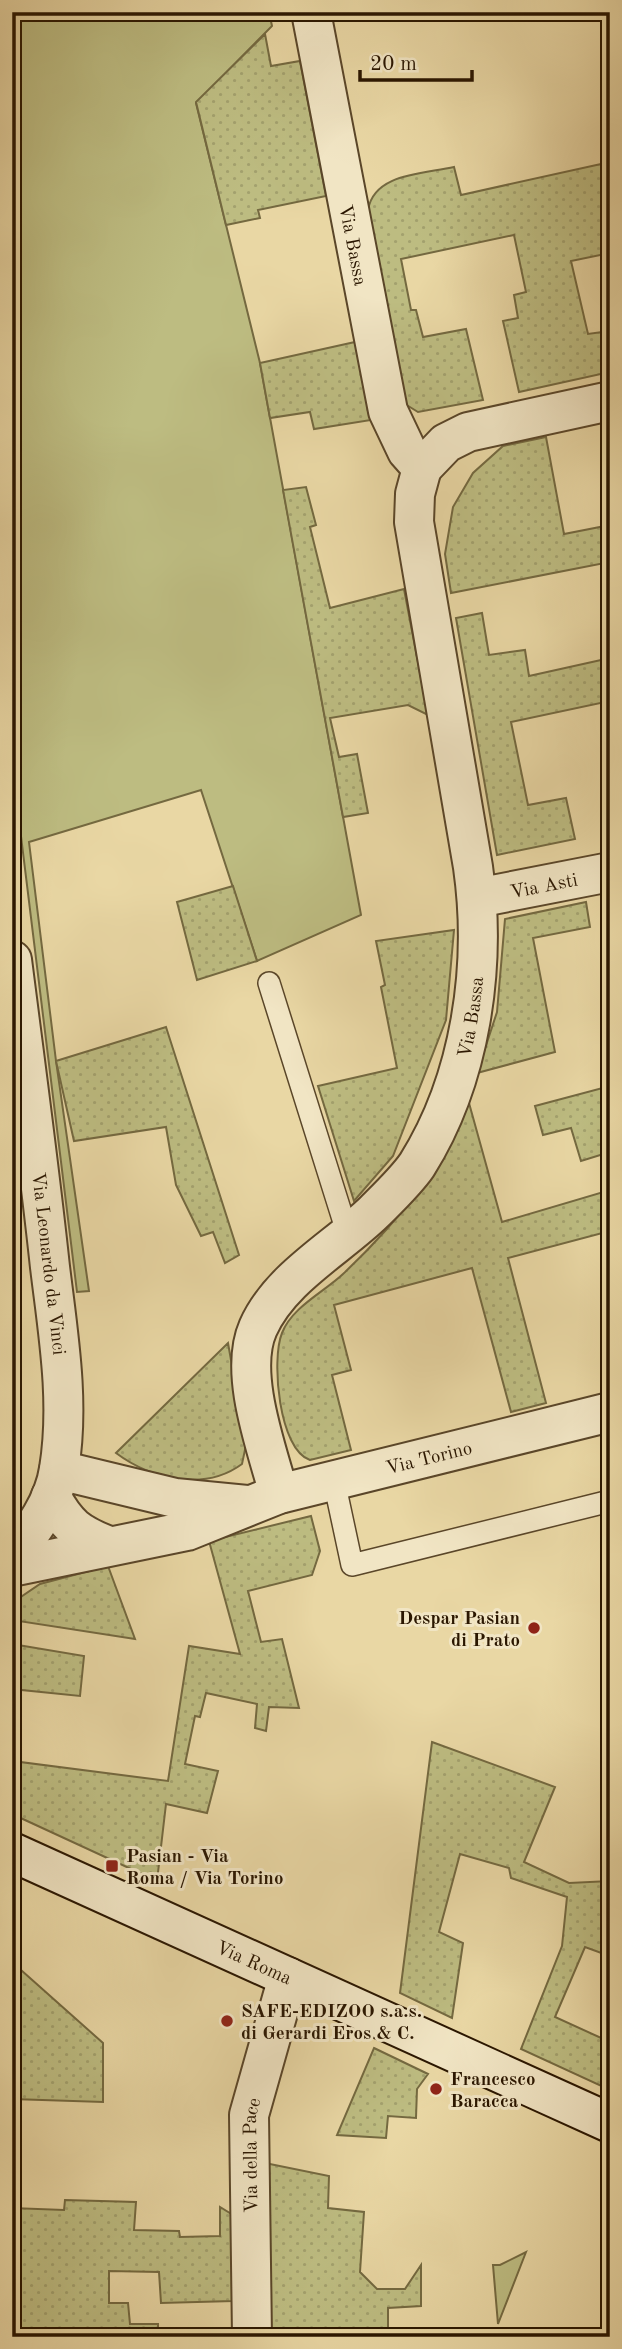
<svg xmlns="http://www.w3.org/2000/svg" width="622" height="2349" font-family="'Old Standard TT',serif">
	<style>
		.grass { fill: #bdbc81; stroke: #746940; stroke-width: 2 }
		.park { fill: url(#park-dots); stroke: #746940; stroke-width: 2 }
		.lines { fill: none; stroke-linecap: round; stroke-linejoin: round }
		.service-casing { stroke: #5a4629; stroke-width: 24 }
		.minor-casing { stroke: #5a4629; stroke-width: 42 }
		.tertiary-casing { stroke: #5a4629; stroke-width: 42 }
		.secondary-casing { stroke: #2a1600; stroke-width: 42 }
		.service { stroke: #f1e5c4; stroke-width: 21 }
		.minor { stroke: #f1e5c4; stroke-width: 38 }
		.tertiary { stroke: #f1e5c4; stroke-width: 38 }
		.secondary { stroke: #f1e5c4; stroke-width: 38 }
		.poi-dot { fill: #8f2418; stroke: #f1e5c4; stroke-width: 2.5 }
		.labels { text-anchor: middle; stroke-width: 6; stroke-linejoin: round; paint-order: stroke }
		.street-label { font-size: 19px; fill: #2a1600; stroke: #f1e5c4 }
		.poi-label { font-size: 19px; font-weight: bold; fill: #2a1600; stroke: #f1e5c4; text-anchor: start }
	</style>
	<defs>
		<pattern id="park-dots" width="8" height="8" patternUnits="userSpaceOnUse" patternTransform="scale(1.75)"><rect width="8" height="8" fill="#bdbc81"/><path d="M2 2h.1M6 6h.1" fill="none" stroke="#a3a16e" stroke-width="1.8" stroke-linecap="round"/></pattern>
	</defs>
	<rect width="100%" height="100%" fill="#e9d7a4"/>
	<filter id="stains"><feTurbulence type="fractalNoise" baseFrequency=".00286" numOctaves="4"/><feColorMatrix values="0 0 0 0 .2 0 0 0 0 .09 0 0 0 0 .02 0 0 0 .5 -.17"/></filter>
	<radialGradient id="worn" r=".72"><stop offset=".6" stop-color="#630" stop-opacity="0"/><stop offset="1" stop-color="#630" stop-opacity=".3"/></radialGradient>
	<path class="grass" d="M44,12H269L272,26L196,103L260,363L361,915L257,961L201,790L29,842L56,1061L89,1291L77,1292L12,763V19Z
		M526,2252L498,2324L493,2265H500Z"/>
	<path class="park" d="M265,34L271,66L300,61L326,196L258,210L260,218L226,225L196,102Z
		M610,162V253L571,261L588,334L610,331V372L519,392L503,321L518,318L514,295L526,292L514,235L401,259L411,310H416L423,337L466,329L483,400L418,412L405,404L368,210C374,173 424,174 454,167L461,195Z
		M355,342L371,420L314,429L310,412L270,418L260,363Z
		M546,437L564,534L610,525V562L451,593L445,554L453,507L473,473L503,446Z
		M306,487L316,525L310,527L330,608L404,589L428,715L408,705L330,718L339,757L357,754L368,813L343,817L283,490Z
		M482,613L489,655L525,650L529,676L610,658V701L511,722L528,805L566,798L575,839L497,855L456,618Z
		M233,886L257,961L197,980L177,902Z
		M586,902L590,927L533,938L555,1052L477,1073L497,1012L505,919Z
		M454,930L446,1020L393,1156L354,1201L318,1086L397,1068L381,987L385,985L376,941Z
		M166,1027L239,1255L225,1263L213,1232L201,1236L176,1185L166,1127L74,1141L56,1061Z
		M610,1086V1152L581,1161L571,1128L543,1135L535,1106Z
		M469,1103L502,1222L610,1190V1231L508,1258L546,1403L511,1412L472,1268L334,1305L351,1370L332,1375L351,1450L310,1460C279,1450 271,1360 282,1333C292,1307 324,1292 343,1274C395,1225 442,1168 469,1103Z
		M228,1343L246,1445L242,1464C204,1492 151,1479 116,1453Z
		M311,1516L320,1551L312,1575L248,1591L261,1642L282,1639L299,1708L269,1707L266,1731L255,1728L257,1704L206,1693L200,1717L195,1716L185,1764L218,1771L207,1813L166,1804L157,1881L12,1814V1761L168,1781L189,1646L240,1654L209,1541Z
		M108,1566L135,1639L12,1620V1603L40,1584Z
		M12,1644L84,1656L80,1696L12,1689Z
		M432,1742L555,1787L524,1862L569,1883L610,1881V1941L604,1954L585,1947L555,2017L610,2042V2090L521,2049L562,1946L567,1897L511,1878L509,1868L460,1854L439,1932L463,1943L452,2018L400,1993Z
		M12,1962L103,2043V2102L12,2099Z
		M374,2048L428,2074L417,2089L416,2118L388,2116L386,2138L337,2135Z
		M260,2162L329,2176L328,2208L364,2212L360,2272L377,2289H405L421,2265V2306L388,2308V2337H264Z
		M65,2200L136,2202L134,2230L179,2231L180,2237L220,2236V2207L233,2215V2301L161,2303L159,2272L109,2271V2303H128L130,2324H158V2337L12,2333V2208L64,2210Z"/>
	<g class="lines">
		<defs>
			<path id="service" d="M269,983L348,1235
				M334,1481L352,1565L610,1501"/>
			<g id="minor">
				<path d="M422,468L446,443L468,432L610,401"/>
				<path id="s1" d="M477,898L610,872"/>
				<path d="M59,1470L175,1498L247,1505"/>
				<path id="s2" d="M279,1494C267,1449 238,1373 258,1328C280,1278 337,1248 374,1212C388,1198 406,1181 417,1165C471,1079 487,966 473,867L414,522L415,494L422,468L407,451L388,411L311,12"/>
				<path d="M51,1496C67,1526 78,1534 109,1546"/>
				<path id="s3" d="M12,1567L187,1531L279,1494L610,1412"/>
				<path id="s4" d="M252,2337L249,2115L288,1977"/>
			</g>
			<g id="tertiary">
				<path id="s5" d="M12,960C25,1062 39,1164 50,1267C58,1333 70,1402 59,1469C54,1503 33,1530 12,1557"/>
			</g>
			<g id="secondary">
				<path id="s6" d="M12,1852L610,2123"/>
			</g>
		</defs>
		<use href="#service" class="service-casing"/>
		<use href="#minor" class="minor-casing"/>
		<use href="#tertiary" class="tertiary-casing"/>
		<use href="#secondary" class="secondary-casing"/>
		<use href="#service" class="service"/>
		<use href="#minor" class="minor"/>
		<use href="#tertiary" class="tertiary"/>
		<use href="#secondary" class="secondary"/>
	</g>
	<g class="poi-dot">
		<circle cx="534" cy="1628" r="7"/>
		<rect x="105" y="1859" width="14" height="14" rx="3.5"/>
		<circle cx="227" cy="2021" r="7"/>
		<circle cx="436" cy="2089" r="7"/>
	</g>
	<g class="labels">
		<g class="street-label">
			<text transform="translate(354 245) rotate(79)" y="7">Via Bassa</text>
			<text dy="7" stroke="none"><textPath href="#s1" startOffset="68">Via Asti</textPath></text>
			<text dy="7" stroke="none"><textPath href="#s2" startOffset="558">Via Bassa</textPath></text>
			<text dy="7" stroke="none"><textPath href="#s5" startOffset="306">Via Leonardo da Vinci</textPath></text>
			<text dy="7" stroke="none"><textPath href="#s3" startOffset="432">Via Torino</textPath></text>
			<text dy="7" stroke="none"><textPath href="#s6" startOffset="266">Via Roma</textPath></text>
			<text dy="7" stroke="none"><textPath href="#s4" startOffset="182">Via della Pace</textPath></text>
		</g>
		<g class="poi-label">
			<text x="520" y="1624" text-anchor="end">Despar Pasian<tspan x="520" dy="22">di Prato</tspan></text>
			<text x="126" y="1862">Pasian - Via<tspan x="126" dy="22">Roma / Via Torino</tspan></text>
			<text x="241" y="2017">SAFE-EDIZOO s.a.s.<tspan x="241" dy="22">di Gerardi Eros &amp; C.</tspan></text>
			<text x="450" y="2085">Francesco<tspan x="450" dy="22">Baracca</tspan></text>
		</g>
	</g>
	<rect width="622" height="2349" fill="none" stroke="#e9d7a4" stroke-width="42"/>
	<rect x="14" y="14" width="594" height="2321" fill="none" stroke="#2a1600" stroke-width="3.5"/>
	<rect x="21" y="21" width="580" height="2307" fill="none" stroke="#2a1600" stroke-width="2"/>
	<path d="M360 70v10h112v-10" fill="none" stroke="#2a1600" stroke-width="3.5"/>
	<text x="370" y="70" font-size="21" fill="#2a1600" stroke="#f1e5c4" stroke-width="5" paint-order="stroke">20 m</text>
	<rect width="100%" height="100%" filter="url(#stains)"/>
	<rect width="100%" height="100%" fill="url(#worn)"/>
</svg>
